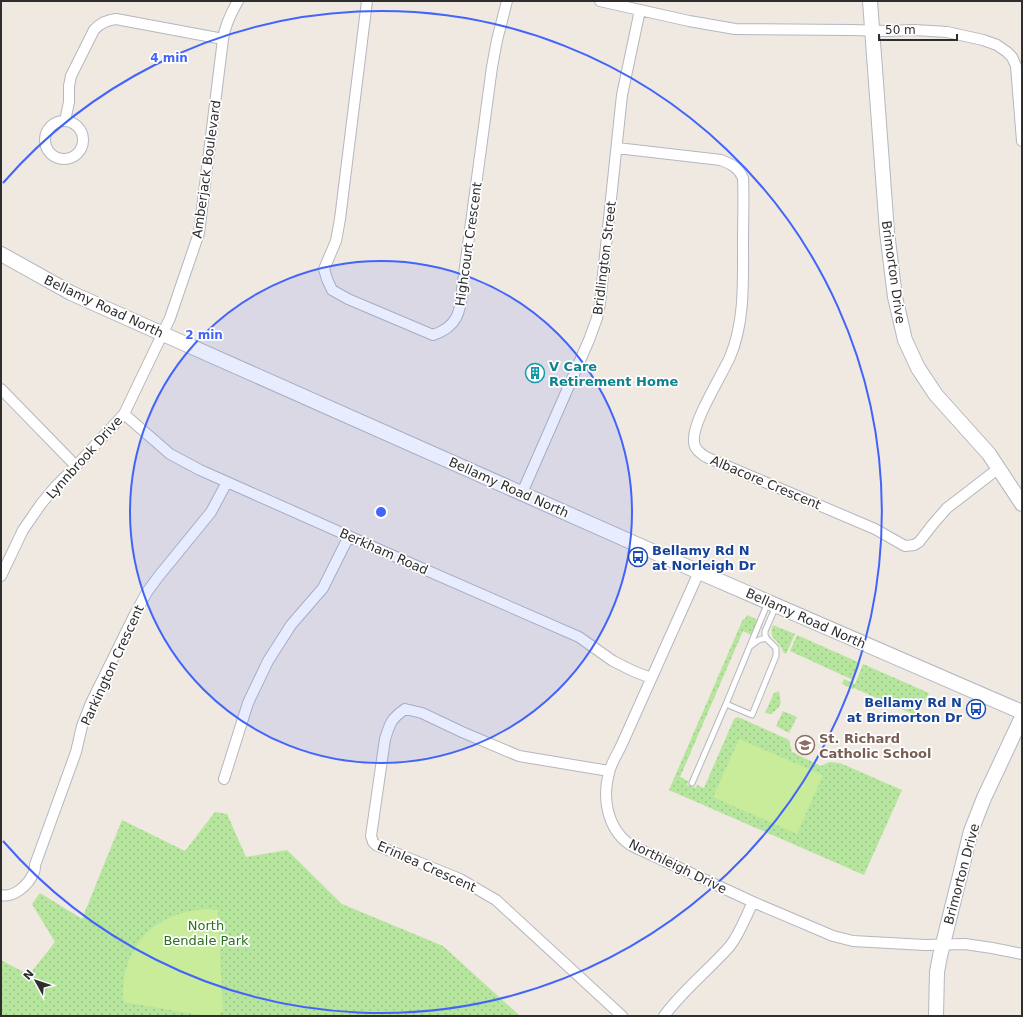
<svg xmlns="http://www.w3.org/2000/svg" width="1023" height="1017" font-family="'DejaVu Sans',sans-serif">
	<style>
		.grass { fill: url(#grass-dots) }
		.pitch { fill: #c9ec9a }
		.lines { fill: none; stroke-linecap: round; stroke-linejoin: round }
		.lane-casing { stroke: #b4b7c1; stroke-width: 7 }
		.street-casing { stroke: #b4b7c1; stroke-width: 12 }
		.secondary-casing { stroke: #b4b7c1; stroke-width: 16 }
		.lane { stroke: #fff; stroke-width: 5 }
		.street { stroke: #fff; stroke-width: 10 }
		.secondary { stroke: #fff; stroke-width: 14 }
		.ring { fill: none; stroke: #4264fb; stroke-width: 2 }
		.labels { text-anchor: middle; stroke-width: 3.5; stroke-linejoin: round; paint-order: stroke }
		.street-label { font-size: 13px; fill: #2e2e2e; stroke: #fff }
		.culture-label { font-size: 13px; font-weight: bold; fill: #0d838f; stroke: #fff; text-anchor: start }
		.transit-label { font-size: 13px; font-weight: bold; fill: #164399; stroke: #fff; text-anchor: start }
		.education-label { font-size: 13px; font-weight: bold; fill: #785e54; stroke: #fff; text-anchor: start }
		.park-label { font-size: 13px; fill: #2c6e1b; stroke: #fff }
		.centre { fill: #4264fb; stroke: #fff; stroke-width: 2 }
		.ring-label { font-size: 12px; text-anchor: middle; font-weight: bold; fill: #4264fb; stroke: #fff; stroke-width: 3.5; stroke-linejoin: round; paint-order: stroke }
	</style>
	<defs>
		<pattern id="grass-dots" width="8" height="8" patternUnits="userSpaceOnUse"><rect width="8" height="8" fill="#b6e59e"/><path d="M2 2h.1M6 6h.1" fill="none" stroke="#9dc588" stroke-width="1.8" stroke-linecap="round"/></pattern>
	</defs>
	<rect width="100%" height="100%" fill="#efe9e1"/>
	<path class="grass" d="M747,615L758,620L751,635L743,631L680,777L688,781L687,785L696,788L697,785L704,788L734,719L738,717L789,740L792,752L821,766L829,762L840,763L902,790L864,875L669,790L743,619H745Z
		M773,625L795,634L786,654L783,652C780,639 767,640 773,625Z
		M797,635L860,663L853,680L790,651Z
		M863,664L929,693L917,716L854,688L853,689L842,684L844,679L855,684Z
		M779,691C781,705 783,705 771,714L765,713L774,693Z
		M783,711L797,717L789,733L776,726Z
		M215,812L227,814L246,857L287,850L342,904L443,946L520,1016H1V960L29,975L55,942L32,904L40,893L82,919L122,820L185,851Z"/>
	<path class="pitch" d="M739,739L823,775L797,834L713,797Z
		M206,909L218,910L223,1011L218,1016H206L123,1002C120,948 153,912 206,909Z"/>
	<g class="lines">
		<defs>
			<path id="lane" d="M768,602L726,704L752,715L776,656V648L767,639L765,635V631L776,606
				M752,645C757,641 760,638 767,639
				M692,783L726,704"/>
			<path id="street" d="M367,1L340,219L336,241L324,269L327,279L332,290L348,299L433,335C457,327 461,312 462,289L492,67L497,40L507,1
				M600,1L689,21L735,29L851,30L888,31L914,30L947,32L983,40L997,45L1007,52L1012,57L1016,66L1022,141
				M45 140a19 19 0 1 1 38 0a19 19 0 1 1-38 0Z
				M65,121L69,102V86L71,76L94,30C100,23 106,20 116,19L223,39
				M617,148L721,160C731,164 738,167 743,178C744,200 743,221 743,243C743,280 745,322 730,357C721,377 692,422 694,441C694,449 700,453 706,457L875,529L905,546L914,545L919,542L933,524L947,508L999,468
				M1,389L76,466
				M124,414L170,454L200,470L371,546L579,637L613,661L633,671L651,678
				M522,493L589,340L597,318L600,303L622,95L640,10
				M699,572L622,744C618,753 611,763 609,773C602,797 607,828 629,844C633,847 638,849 643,851L753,902L833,936L853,941L925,945L965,944L992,948L1022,954
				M1,576L23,530L41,504L55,487L76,466L124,414L170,318L199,233L223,39C225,25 231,13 238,1
				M609,771L519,756L462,732L422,713L405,709C391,719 390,723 385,739L371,836L373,842L376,845L460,879L496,900L622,1016
				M224,779L248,703L268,661L291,625L323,588L349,536
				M1,895C14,898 28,885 33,874C35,871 35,868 35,865L76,752L82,726L91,703L134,616L147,592L158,577L211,512L227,482
				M664,1016C683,990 709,970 730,946C740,933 746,916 753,902"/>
			<path id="secondary" d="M870,1L887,232L895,297L905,340L918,368L936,395L989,454L1022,504
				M1,254L71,293L163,334L699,572L1022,712
				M936,1016L937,972L940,956L971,831L984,798L1022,717"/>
		</defs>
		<use href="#lane" class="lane-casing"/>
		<use href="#street" class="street-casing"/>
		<use href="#secondary" class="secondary-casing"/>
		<use href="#lane" class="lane"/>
		<use href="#street" class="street"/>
		<use href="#secondary" class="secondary"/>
	</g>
	<circle cx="381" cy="512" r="251" fill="#4264fb" fill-opacity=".12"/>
	<g class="ring">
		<circle cx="381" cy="512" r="251"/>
		<path d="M3 183A501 501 0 1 1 3 841"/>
	</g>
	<defs>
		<symbol id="building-ring" viewBox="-11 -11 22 22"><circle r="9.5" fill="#fff" stroke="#0f9aa8" stroke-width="1.5"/><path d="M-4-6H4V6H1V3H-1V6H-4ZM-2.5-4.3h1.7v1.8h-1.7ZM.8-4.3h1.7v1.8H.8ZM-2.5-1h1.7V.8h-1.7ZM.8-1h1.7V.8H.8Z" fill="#0f9aa8"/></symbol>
		<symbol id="bus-ring" viewBox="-11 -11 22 22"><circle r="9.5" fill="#fff" stroke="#1a4fb4" stroke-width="1.5"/><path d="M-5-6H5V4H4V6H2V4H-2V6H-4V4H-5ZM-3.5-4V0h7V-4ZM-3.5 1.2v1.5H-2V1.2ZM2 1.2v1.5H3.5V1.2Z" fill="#1a4fb4"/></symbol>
		<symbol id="school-ring" viewBox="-11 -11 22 22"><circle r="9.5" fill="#fff" stroke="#8d6e63" stroke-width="1.5"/><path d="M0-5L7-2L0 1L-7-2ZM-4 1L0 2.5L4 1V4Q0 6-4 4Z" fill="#8d6e63"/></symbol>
	</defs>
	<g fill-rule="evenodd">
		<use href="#building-ring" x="524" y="362" width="22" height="22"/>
		<use href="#bus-ring" x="627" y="546" width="22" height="22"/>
		<use href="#bus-ring" x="965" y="698" width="22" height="22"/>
		<use href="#school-ring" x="794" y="734" width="22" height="22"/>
	</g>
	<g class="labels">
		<g class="street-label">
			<text transform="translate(206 169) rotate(-82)" y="5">Amberjack Boulevard</text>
			<text transform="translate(468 244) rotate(-82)" y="5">Highcourt Crescent</text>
			<text transform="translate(604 258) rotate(-83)" y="5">Bridlington Street</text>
			<text transform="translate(894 272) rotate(82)" y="5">Brimorton Drive</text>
			<text transform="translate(104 306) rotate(25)" y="5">Bellamy Road North</text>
			<text transform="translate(84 457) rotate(-48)" y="5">Lynnbrook Drive</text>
			<text transform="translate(766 482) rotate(23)" y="5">Albacore Crescent</text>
			<text transform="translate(509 487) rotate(24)" y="5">Bellamy Road North</text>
			<text transform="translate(384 551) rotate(24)" y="5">Berkham Road</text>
			<text transform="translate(806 618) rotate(24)" y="5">Bellamy Road North</text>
			<text transform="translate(112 665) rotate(-65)" y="5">Parkington Crescent</text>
			<text transform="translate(427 866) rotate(24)" y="5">Erinlea Crescent</text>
			<text transform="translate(678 866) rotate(26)" y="5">Northleigh Drive</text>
			<text transform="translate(961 874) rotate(-75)" y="5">Brimorton Drive</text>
		</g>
		<g class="culture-label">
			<text x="549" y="371">V Care<tspan x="549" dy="15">Retirement Home</tspan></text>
		</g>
		<g class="transit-label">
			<text x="652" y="555">Bellamy Rd N<tspan x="652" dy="15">at Norleigh Dr</tspan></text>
			<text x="962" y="707" text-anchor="end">Bellamy Rd N<tspan x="962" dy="15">at Brimorton Dr</tspan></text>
		</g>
		<g class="education-label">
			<text x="819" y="743">St. Richard<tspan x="819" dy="15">Catholic School</tspan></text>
		</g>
		<g class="park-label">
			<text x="206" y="930">North<tspan x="206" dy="15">Bendale Park</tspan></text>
		</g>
	</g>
	<circle cx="381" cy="512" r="6" class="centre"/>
	<g class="ring-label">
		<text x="169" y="62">4 min</text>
		<text x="204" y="339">2 min</text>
	</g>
	<rect width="1023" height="1017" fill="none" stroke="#2e2e2e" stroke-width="4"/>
	<g transform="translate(36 981) rotate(310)" stroke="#ffffff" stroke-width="3" paint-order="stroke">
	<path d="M0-3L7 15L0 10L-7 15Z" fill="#2e2e2e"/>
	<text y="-6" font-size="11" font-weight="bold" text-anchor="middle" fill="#2e2e2e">N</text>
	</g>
	<path d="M879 34v6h78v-6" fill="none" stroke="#2e2e2e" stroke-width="2"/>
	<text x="885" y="34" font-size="12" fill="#2e2e2e" stroke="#ffffff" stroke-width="3" paint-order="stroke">50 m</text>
</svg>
